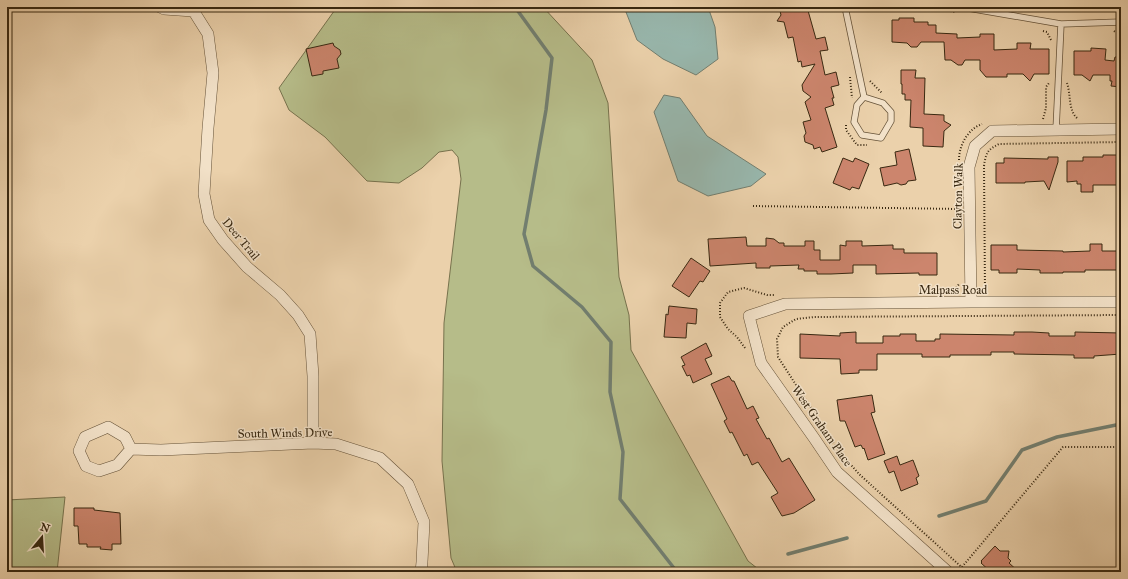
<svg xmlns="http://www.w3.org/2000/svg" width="1128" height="579" font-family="'IM FELL Great Primer',serif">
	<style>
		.green { fill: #b6bc89; stroke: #77724d }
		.water { fill: #98b7ad; stroke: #727e6f }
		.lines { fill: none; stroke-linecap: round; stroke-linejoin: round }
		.stream { stroke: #727e6f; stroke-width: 3.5 }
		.building { fill: #cc856d; stroke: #382811 }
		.lane-casing { stroke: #655238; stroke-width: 7 }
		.street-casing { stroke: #655238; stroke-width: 12 }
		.path { stroke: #382811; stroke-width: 2; stroke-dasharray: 1 2; stroke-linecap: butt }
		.lane { stroke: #f2e1c8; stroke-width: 5.5 }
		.street { stroke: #f2e1c8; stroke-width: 11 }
		.labels { text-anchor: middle; stroke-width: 3; stroke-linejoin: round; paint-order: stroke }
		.street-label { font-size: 12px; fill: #382811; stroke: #f2e1c8 }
	</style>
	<rect width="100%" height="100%" fill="#ebd1ab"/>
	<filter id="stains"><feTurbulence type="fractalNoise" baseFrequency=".005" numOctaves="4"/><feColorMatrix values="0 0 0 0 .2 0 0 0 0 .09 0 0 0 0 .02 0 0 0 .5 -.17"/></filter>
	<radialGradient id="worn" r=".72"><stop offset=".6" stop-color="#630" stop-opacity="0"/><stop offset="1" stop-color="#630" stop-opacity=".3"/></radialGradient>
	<path class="green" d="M337,7H543L592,60L608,103L619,277L629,315L631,350L748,561L762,572H457L451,558L442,461L444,323L461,179L458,157L452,150L439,152L422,168L399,183L367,181L325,137L289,110L279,88Z
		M65,497L57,572H7V500Z"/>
	<path class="water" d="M624,7H708L715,27L718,59L696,75L663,59L637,40Z
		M664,95L680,98L707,136L766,174L751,186L708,196L678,181L654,112Z"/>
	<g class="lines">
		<path class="stream" d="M515,7L552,58L546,110L524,234L533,266L582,307L611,342L610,392L623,452L620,499L677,572
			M939,516L986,501L1022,450L1057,437L1121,424
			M788,554L847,538"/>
	</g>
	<path class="building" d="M779,7H807L816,39L825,37L828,50L820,51L825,75L836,72L839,85L831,87L834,98H832L834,105L825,108L837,147L822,152L820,147L814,149L813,145L805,142L804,136L806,133L803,122L811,120L805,102L811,97L803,91L802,85L815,64L802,67L801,61L798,62L793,37L788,38L784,22L777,21L781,15Z
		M899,18H914V22H928V25H936V33L957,34V38L980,37V34H994V50L1017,49V43H1031L1030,49H1049V74H1034L1030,81L1023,74H1007V77H986L980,70V60H965L962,65H958L951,60H945L944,42H921L917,47H911L907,43L892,42V20H899Z
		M333,43L334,46L340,50L341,54L337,59L339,68L323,71V74L312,76L306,49Z
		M1091,48L1106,49L1105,60L1114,61L1115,57H1121V87L1111,86L1112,81H1110V75H1093L1090,81L1082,75H1074V51H1091Z
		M901,70H916L915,78H925L924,114L944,115V121L951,125L944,131L943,147L923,146V128L910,127L911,100H905V94H902V84H901Z
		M909,149L916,180L908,181L906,184L901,185L897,183L884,186L880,168L897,165L895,152Z
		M1103,155H1119V159H1121V185H1093V192H1081V184H1077V181L1067,182V161H1083V157H1103Z
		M1048,157H1058V162L1049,190L1044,181L1025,182V183H996V163H1004V158L1048,159Z
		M843,158L853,162L855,158L869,164L859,189L852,187L850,190L833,183Z
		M746,237L747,246H766V238L774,239L779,243H784V246H805V241H814V250H820V260H840V245L846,246V241H862V246L893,245V249H904V253H937V275H919V273L876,274V265H853V273L831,274H817V271H804V269H798L799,265L770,266V268H756V263L710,266L708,239Z
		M1090,244H1102V251H1121V270H1085V272H1063V273H1040V270L1017,269V273H999V270H991V245H1017V250L1063,251V252L1090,251Z
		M691,258L710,271L703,282L700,281L689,297L672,286Z
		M669,306L697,309L696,324L687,323L686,338L664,337L666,314L668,315Z
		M856,332V343H883V336H900V334H916V341H935V339H940V334L1014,335V332H1032L1049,333V336H1075V332L1121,333V354L1094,356V358H1074V355L1014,354V352H991V355H950V357H922V354H877V370H859V373L841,374L840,359L800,358V334L840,336V333Z
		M706,343L712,356L705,359L712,374L693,383L690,375L687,376L682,366L685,365L681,357Z
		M729,376L732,381H734L747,409L753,406L759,418L756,419L767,439L769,438L782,462L789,458L815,500L794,513L782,516L771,497L778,493L758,462L752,465L747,454L744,456L732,432L730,433L724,421L727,419L711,384Z
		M872,395L875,412L871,413L885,454L868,460L864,448L863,449L861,445L855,447L845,421H840L837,400Z
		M897,456L900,465L913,460L919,476L916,478L918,484L901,491L894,471L889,473L884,461Z
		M74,508H94V510L120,513L121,544H112V550L100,549L101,547H87V544H79L78,526H74Z
		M995,546L1000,551H1009L1008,558L1011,561L1009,563L1019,572H991L981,563L982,562L981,561Z"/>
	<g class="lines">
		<defs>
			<path id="lane" d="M845,7L864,97L857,105L854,122L862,135L881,138L891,121V112L883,103L864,97
				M962,7L1061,24L1056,130
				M1061,24L1121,22"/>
			<path id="street" d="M160,7L164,9L193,11
				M191,7L208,34L213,73L208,128L204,194L209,220L223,240L247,267L280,295L298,315L310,334L313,376V443
				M971,302L969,167L975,146L992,131L1121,129
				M108,427L125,437L131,449L117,465L99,471L86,466L79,451L85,437Z
				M131,449L161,450L313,443L336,444L380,458L408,484L424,522L422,562L421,572
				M948,572L837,472L814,438L761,363L749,316L785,304L971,302H1121"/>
		</defs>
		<use href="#lane" class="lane-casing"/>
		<use href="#street" class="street-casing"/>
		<path class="path" d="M933,7L955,12
			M1043,31L1047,32L1051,40
			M1114,31L1121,36
			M850,77L852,98
			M870,81L882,93
			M1067,83C1071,94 1068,110 1077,118
			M1043,119L1046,108V87L1049,83
			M846,125V130L857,145H867
			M959,160C959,145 968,129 982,124
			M753,206L959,209
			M952,291H954L959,284
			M985,292L984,166C986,153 987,150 999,144L1121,142
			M745,348L737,337L728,329L720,317V303L728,292L744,288L767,295H774
			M962,567L1063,447H1121
			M967,572L859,474L838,450L778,357L777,339L783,327L796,319L814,317L1121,315"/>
		<use href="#lane" class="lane"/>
		<use href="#street" class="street"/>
	</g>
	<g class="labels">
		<g class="street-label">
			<text transform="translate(958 196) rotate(-89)" y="4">Clayton Walk</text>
			<text transform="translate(241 239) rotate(50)" y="4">Deer Trail</text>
			<text x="953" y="294">Malpass Road</text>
			<text transform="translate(822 426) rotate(55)" y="4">West Graham Place</text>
			<text transform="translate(285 433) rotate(-1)" y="4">South Winds Drive</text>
		</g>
	</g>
	<rect width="1128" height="579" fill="none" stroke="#ebd1ab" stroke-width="24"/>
	<rect x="8" y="8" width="1112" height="563" fill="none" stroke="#382811" stroke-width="2"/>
	<rect x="12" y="12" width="1104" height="555" fill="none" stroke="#382811"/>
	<g transform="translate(42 537) rotate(18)" stroke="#f2e1c8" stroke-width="3" paint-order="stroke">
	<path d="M0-3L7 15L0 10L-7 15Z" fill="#382811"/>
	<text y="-6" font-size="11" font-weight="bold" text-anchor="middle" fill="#382811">N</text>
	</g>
	<rect width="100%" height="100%" filter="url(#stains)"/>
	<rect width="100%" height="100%" fill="url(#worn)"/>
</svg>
